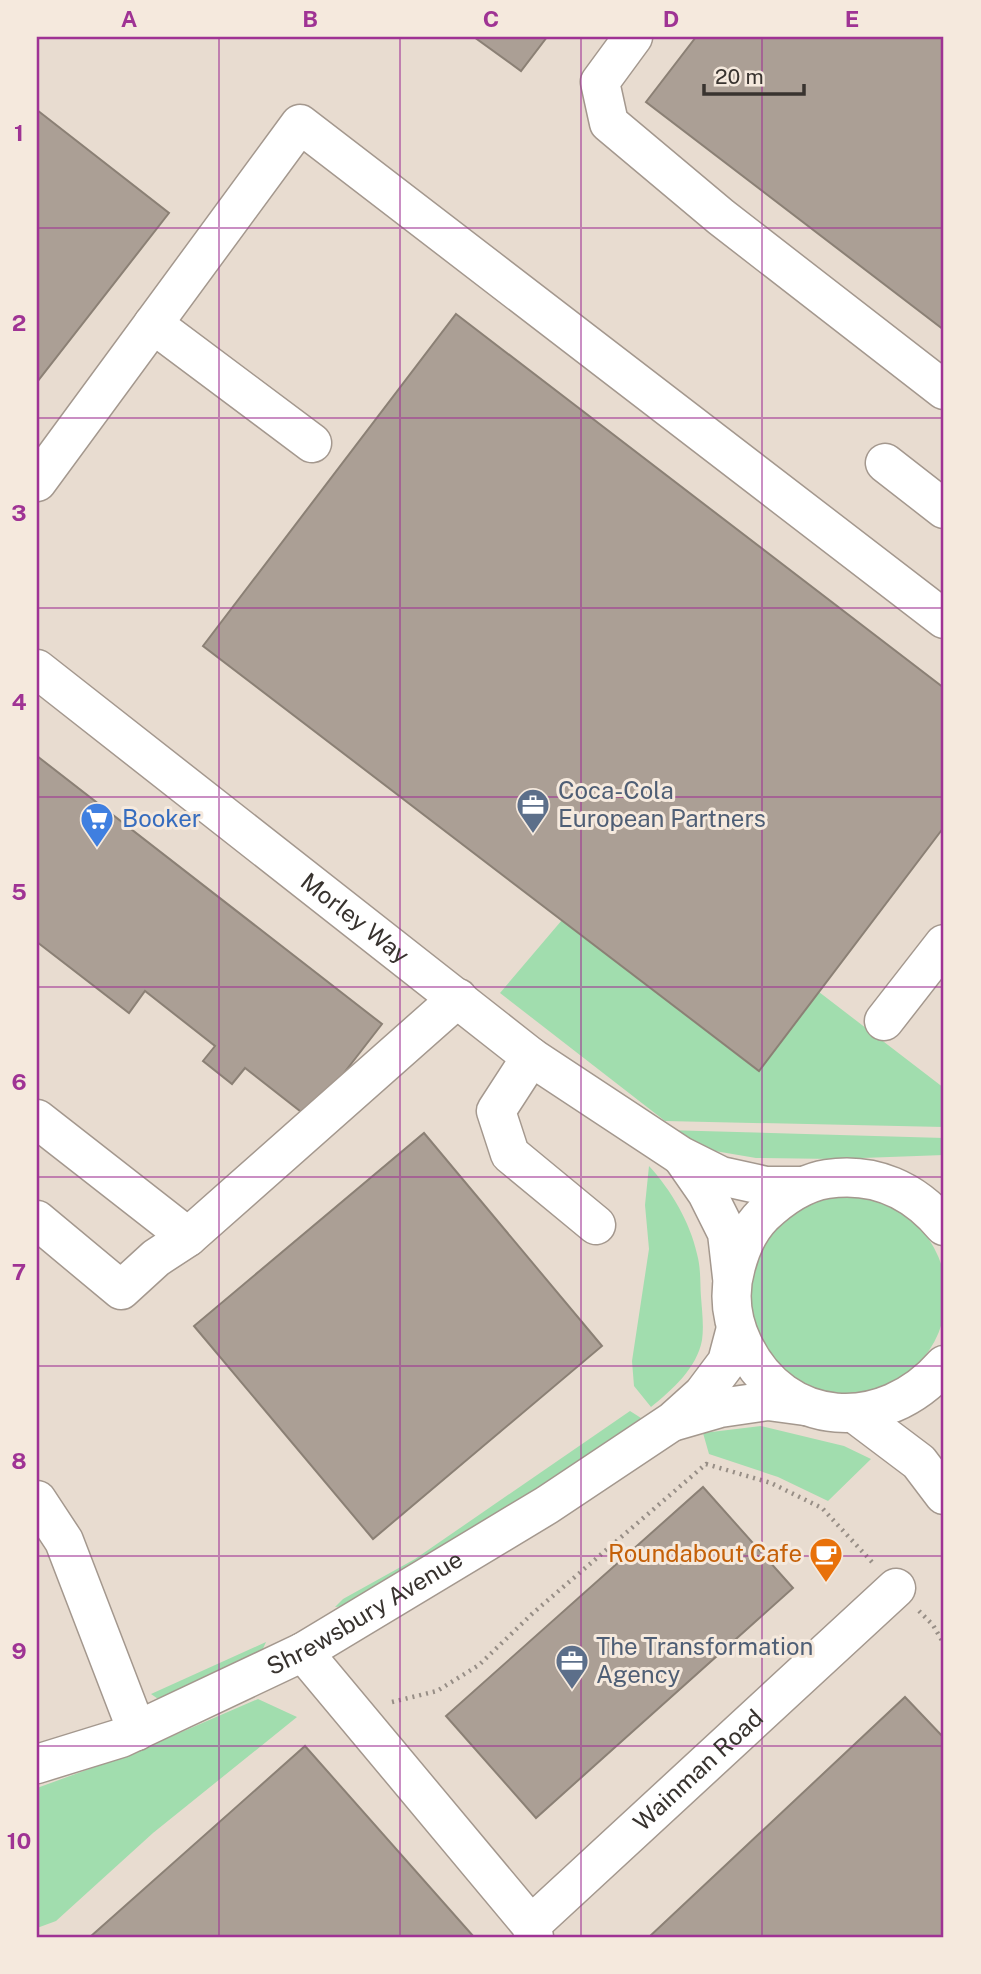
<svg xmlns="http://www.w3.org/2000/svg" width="981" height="1974" font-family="'Public Sans',sans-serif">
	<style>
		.green { fill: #a1ddae }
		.building { fill: #ab9f95; stroke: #8b8075; stroke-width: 2 }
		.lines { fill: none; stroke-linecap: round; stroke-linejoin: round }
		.minor-casing { stroke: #a4988e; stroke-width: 41 }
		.path { stroke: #978e86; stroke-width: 4.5; stroke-dasharray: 2 5; stroke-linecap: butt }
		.minor { stroke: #fff; stroke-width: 38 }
		.grid { fill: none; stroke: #9f3394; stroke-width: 2; stroke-opacity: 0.55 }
		.labels { text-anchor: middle; stroke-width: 6; stroke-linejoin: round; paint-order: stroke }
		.service-label { font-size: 24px; fill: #4e5e75; stroke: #f5e9dd; text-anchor: start }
		.shop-label { font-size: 24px; fill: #366cbe; stroke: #f5e9dd; text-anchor: start }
		.street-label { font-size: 24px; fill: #38332f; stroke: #f5e9dd }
		.food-label { font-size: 24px; fill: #c56008; stroke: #f5e9dd; text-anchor: end }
		.neatline { fill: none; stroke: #9f3394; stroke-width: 2.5 }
		.grid-label { font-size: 23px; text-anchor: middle; font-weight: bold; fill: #9f3394 }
	</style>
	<rect width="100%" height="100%" fill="#e8dcd0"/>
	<path class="green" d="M562,920L758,1071L819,992L944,1088V1127L665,1121L500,993Z
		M665,1130L944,1138V1155L835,1159L756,1158L703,1149Z
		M649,1166C671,1190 690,1222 697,1254C701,1268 700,1283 701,1297C702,1311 704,1326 702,1340C697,1368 672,1390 651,1407L634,1386L632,1361L649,1249L645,1205Z
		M748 1295a99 99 0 1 1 198 0a99 99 0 1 1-198 0Z
		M630,1411L641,1418L627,1429L362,1605L335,1607L343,1599L415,1559Z
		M761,1426L844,1446L871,1459L828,1501L778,1477L709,1454L703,1433Z
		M266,1642L261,1653L161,1701L151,1694Z
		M258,1699L297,1717L153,1833L56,1921L37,1928V1788L133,1753Z"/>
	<path class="building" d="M474,37H547L521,71Z
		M696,37H944V330L646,102Z
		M37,110L169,213L37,382Z
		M456,314L944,688V827L759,1071L203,646Z
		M37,756L382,1024L309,1118L245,1068L232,1084L203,1061L215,1046L145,991L129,1013L37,942Z
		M424,1133L602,1346L373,1539L194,1326Z
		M703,1487L793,1588L536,1818L446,1716Z
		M905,1697L944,1738V1937H649Z
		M305,1746L474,1937H90Z"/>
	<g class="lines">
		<defs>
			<g id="minor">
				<path d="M633,37L600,82L609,123L721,217L944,390"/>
				<path d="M153,324L312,443"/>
				<path d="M885,463L944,509"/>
				<path d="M37,482L300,124L944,619"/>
				<path id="s1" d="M37,669L531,1057L681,1156L721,1176L766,1186H803"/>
				<path d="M884,1021L944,944"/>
				<path d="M531,1057L496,1111L510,1154L596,1225"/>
				<path d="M37,1119L188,1237L156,1258L121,1290L37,1220"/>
				<path d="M682,1157L707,1193L727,1233L732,1277"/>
				<path d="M944,1226C914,1190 874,1172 827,1179C802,1183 781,1198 763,1215C749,1229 741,1247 736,1266C728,1293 731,1319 743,1344C784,1430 884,1434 944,1365"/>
				<path d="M188,1237L458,998"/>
				<path d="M854,1413L919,1462L944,1495"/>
				<path d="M675,1421L720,1408L768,1401L805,1406"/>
				<path d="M37,1500L64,1541L137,1731"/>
				<path d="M303,1652L531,1925L534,1937"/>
				<path id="s2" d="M37,1764L121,1738L303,1652L547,1505L673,1421L703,1394L727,1362L736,1328"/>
				<path id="s3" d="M531,1925L896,1588"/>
			</g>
		</defs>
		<use href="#minor" class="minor-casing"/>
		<path class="path" d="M919,1611L933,1625L944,1644
			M392,1702L437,1691L479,1665L533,1613L706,1464L771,1483L822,1508L872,1562"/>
		<use href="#minor" class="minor"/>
	</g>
	<path class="grid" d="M219,37V1937M400,37V1937M581,37V1937M762,37V1937M37,228H944M37,418H944M37,608H944M37,797H944M37,987H944M37,1177H944M37,1366H944M37,1556H944M37,1746H944"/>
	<defs>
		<symbol id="office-pin" viewBox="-11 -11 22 30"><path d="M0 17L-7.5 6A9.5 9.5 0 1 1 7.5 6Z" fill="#5c6f8a" stroke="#f5e9dd"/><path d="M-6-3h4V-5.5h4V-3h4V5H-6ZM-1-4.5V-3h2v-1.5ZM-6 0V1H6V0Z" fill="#fff"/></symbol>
		<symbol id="supermarket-pin" viewBox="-11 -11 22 30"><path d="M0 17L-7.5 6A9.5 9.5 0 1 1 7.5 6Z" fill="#3f7fe0" stroke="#f5e9dd"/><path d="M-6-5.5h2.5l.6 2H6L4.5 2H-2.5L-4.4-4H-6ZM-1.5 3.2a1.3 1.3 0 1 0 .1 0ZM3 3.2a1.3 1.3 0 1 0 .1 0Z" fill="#fff"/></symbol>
		<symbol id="cafe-pin" viewBox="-11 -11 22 30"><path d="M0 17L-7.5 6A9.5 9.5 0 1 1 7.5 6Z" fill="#e8710a" stroke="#f5e9dd"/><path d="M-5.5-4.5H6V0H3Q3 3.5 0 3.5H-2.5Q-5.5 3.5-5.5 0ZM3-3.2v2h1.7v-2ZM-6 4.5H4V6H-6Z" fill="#fff"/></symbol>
	</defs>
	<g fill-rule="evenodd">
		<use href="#office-pin" x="514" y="786" width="38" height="52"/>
		<use href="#supermarket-pin" x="78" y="800" width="38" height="52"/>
		<use href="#cafe-pin" x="807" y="1535" width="38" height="52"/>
		<use href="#office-pin" x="553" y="1642" width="38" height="52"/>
	</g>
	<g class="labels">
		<g class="service-label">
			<text x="558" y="799">Coca-Cola<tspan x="558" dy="28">European Partners</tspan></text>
			<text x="596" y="1655">The Transformation<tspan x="596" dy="28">Agency</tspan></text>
		</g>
		<g class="shop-label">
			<text x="122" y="827">Booker</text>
		</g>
		<g class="street-label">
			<text dy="8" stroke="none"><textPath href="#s1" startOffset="404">Morley Way</textPath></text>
			<text dy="8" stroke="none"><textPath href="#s2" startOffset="362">Shrewsbury Avenue</textPath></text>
			<text dy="8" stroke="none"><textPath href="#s3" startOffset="228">Wainman Road</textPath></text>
		</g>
		<g class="food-label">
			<text x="802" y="1562">Roundabout Cafe</text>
		</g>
	</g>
	<rect width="981" height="1974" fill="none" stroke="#f5e9dd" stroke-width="77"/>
	<path d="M704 84v10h100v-10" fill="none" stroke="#38332f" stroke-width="3.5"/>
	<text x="715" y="84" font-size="21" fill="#38332f" stroke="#f5e9dd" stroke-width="5" paint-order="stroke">20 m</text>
	<rect x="38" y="38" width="904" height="1898" class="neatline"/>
	<g class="grid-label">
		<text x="129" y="27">A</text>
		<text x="310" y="27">B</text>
		<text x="491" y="27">C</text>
		<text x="671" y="27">D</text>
		<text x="852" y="27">E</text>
		<text x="19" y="141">1</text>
		<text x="19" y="331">2</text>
		<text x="19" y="521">3</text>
		<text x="19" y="710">4</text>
		<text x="19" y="900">5</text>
		<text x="19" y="1090">6</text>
		<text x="19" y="1280">7</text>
		<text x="19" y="1469">8</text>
		<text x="19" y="1659">9</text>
		<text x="19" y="1849">10</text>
	</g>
</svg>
